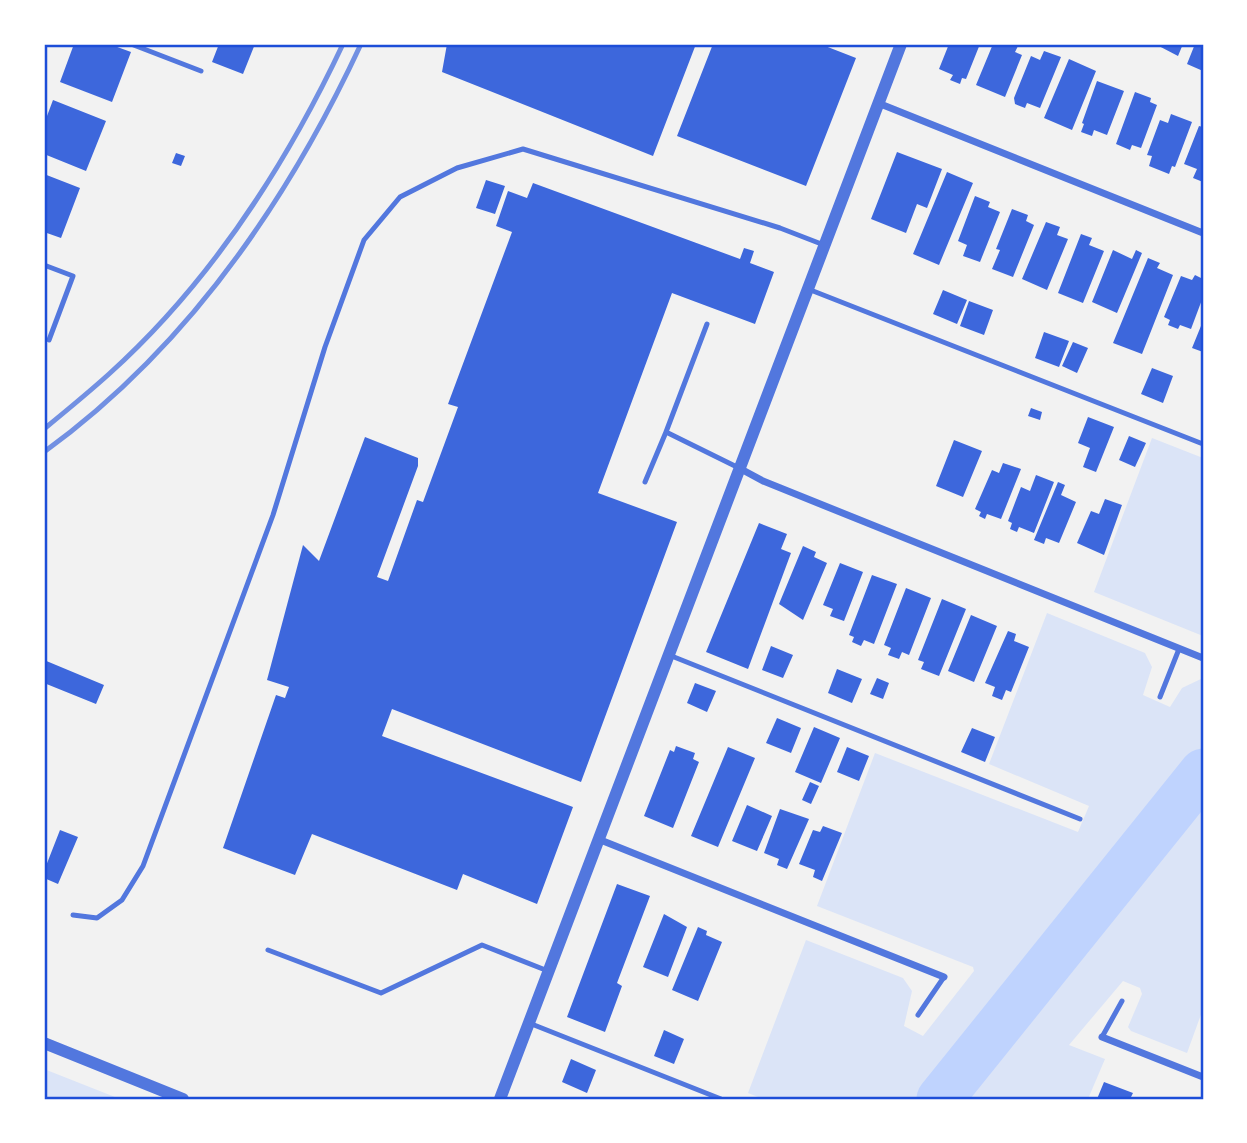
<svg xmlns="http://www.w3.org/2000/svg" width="1247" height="1143" font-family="Inter,sans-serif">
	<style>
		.green { fill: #dbe4f7 }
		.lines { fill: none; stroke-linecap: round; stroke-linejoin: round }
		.river { stroke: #bfd3fe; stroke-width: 47 }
		.building { fill: #3d67dc }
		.service { stroke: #5277de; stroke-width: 5 }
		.minor { stroke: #5277de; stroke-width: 7 }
		.tertiary { stroke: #5277de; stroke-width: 12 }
		.rail { stroke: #7290e2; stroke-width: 5 }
		.neatline { fill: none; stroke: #1d4ed8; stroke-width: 2.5 }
	</style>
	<rect width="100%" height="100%" fill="#f2f2f2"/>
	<path class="green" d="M1152,438L1203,458V636L1094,592Z
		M1047,613L1145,653L1152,667L1143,695L1170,707L1182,688L1203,678V1009L1187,1053L1131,1031L1128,1027L1142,994L1140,988L1123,981L1069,1045L1105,1059L1088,1099H763L748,1093L806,940L903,978L912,991L904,1026L923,1036L974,971L973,967L817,906L875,753L1078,832L1089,806L989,764Z
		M44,1069L120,1099H44Z"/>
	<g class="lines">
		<path class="river" d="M940,1099L1203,772"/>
	</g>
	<path class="building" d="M74,44H109L131,52L112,102L60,82Z
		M219,44H255L243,74L212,62Z
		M447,44H696L653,156L442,72Z
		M713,44H820L856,58L806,186L677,136Z
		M949,44H980L966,79L962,78L960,84L950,80L953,75L939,69Z
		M993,44H1019L1015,52L1022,55L1005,97L976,85Z
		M1155,44H1183L1178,56Z
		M1195,44H1203V71L1187,64Z
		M1044,51L1061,57L1040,108L1027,103L1025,108L1015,104L1014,98L1031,56L1040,60Z
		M1069,59L1096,71L1072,130L1044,118Z
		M1097,81L1124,91L1107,135L1094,130L1092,136L1081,132L1084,124L1082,123Z
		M1135,92L1151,98L1150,102L1157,105L1141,148L1132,145L1130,150L1116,144Z
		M53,100L106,121L86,171L44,154V124Z
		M1171,114L1192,122L1175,167L1172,166L1169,174L1149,166L1152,156L1147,155L1160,120L1168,123Z
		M1199,126L1203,127V182L1193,178L1197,169L1184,164Z
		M897,152L942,169L927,208L917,204L906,233L871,219Z
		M176,153L185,156L181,166L172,163Z
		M947,172L973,183L939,265L913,254Z
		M44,174L80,188L61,238L44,232Z
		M486,180L505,186L495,214L476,208Z
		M533,183L740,259L744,248L754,251L750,263L774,272L755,324L672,293L598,493L677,522L581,782L392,709L382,736L573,807L537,904L463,874L457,890L312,834L295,875L223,848L276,695L285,698L289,687L267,680L303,545L319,561L365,437L418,458V466L377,577L388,581L417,500L423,502L458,407L448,404L512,232L496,226L508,191L527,198Z
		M975,196L990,202L988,207L1000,212L980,262L963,256L967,245L958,241Z
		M1012,209L1028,215L1026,221L1034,225L1013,277L992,269L1000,250L996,249Z
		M1046,222L1060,227L1057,235L1068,239L1047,290L1022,279Z
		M1081,234L1092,238L1089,245L1104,251L1083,303L1058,293Z
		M1113,250L1132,259L1136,250L1142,253L1117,313L1092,302Z
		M1148,258L1160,263L1157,268L1173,275L1142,354L1113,343Z
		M1195,275L1203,279V297L1191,329L1180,325L1178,329L1168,325L1170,320L1164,317L1181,276L1192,280Z
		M943,290L967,300L957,324L933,314Z
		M969,301L993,310L984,335L960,326Z
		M1203,321V352L1192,348Z
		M1044,332L1069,341L1059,367L1035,358Z
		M1073,342L1088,348L1077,373L1062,366Z
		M1152,368L1173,376L1163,403L1141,394Z
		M1031,408L1042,412L1040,420L1028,416Z
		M1088,417L1114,427L1096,472L1083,467L1090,448L1078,443Z
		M1129,436L1146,443L1135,467L1119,460Z
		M954,440L982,451L963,497L936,486Z
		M1003,463L1021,469L1001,519L987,514L985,519L979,516L981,512L975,509L992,470L999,473Z
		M1036,475L1054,482L1034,533L1019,527L1017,532L1010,529L1012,523L1008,521L1021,487L1030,491Z
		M1058,482L1065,485L1061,495L1076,502L1059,543L1046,538L1044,544L1034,540Z
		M1105,499L1122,505L1104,555L1077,543L1091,511L1099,514Z
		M759,523L787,534L781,549L791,553L748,669L706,652Z
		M803,546L816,552L814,557L827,563L803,620L779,604Z
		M840,563L863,572L844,621L830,616L833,609L823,605Z
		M872,575L897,584L874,644L864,640L861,646L852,642L854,637L849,635Z
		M906,588L931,598L909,655L902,652L899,659L888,655L891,648L884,645Z
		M942,599L966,609L939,676L921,669L924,662L918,660Z
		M971,615L997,626L974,682L948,671Z
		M1008,631L1016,634L1014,641L1029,647L1011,692L1006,690L1002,700L992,696L995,687L985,683Z
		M771,646L793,655L783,678L762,670Z
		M44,660L104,685L96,704L44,683Z
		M837,669L862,679L852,703L828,693Z
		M877,678L889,683L883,699L870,694Z
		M695,683L716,691L707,712L687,703Z
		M777,718L801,728L791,753L766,743Z
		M814,727L840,738L821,783L795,772Z
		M972,728L995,737L985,762L961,752Z
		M676,746L695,753L693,759L699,762L673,828L644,816L670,750L674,752Z
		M728,747L755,758L718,847L691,836Z
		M847,747L869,756L859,781L837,772Z
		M810,782L819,786L811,804L802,800Z
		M747,805L772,816L757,851L732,841Z
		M780,809L809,819L787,869L777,865L779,859L764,853Z
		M823,826L842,833L822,881L813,877L815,870L799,864L813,830L820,832Z
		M60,830L78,837L58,884L44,878V871Z
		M617,884L650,896L617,983L622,986L605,1032L567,1017Z
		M664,914L687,927L668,977L643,967Z
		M698,927L707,931L706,935L722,942L698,1001L672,990Z
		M664,1030L684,1039L674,1064L654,1056Z
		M571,1059L596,1070L587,1093L562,1082Z
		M1104,1082L1133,1093L1130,1099H1097Z"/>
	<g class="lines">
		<path class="service" d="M131,44L201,71
			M44,265L73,276L49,340
			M808,289L1203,444
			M666,432L707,324
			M645,482L666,432L739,468
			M669,655L1080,819
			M1160,697L1179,649
			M73,915L97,918L122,900L143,866L273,515L325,347L364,240L400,197L457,168L523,149L780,228L824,245
			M268,950L381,993L482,945L548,971
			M918,1015L944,977
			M529,1023L721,1099
			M1102,1037L1122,1001"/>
		<path class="minor" d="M878,103L1203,233
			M739,468L763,481L1203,658
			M598,839L944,977
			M1102,1037L1203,1077"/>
		<path class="tertiary" d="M44,1043L183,1099
			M500,1099L901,44"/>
		<path class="rail" d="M44,429C66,411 88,393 109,374C210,283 286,165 343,44
			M44,452C186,349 288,201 361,44"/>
	</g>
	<rect width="1247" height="1143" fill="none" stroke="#ffffff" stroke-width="91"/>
	<rect x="46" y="46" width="1156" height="1052" class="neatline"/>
</svg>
